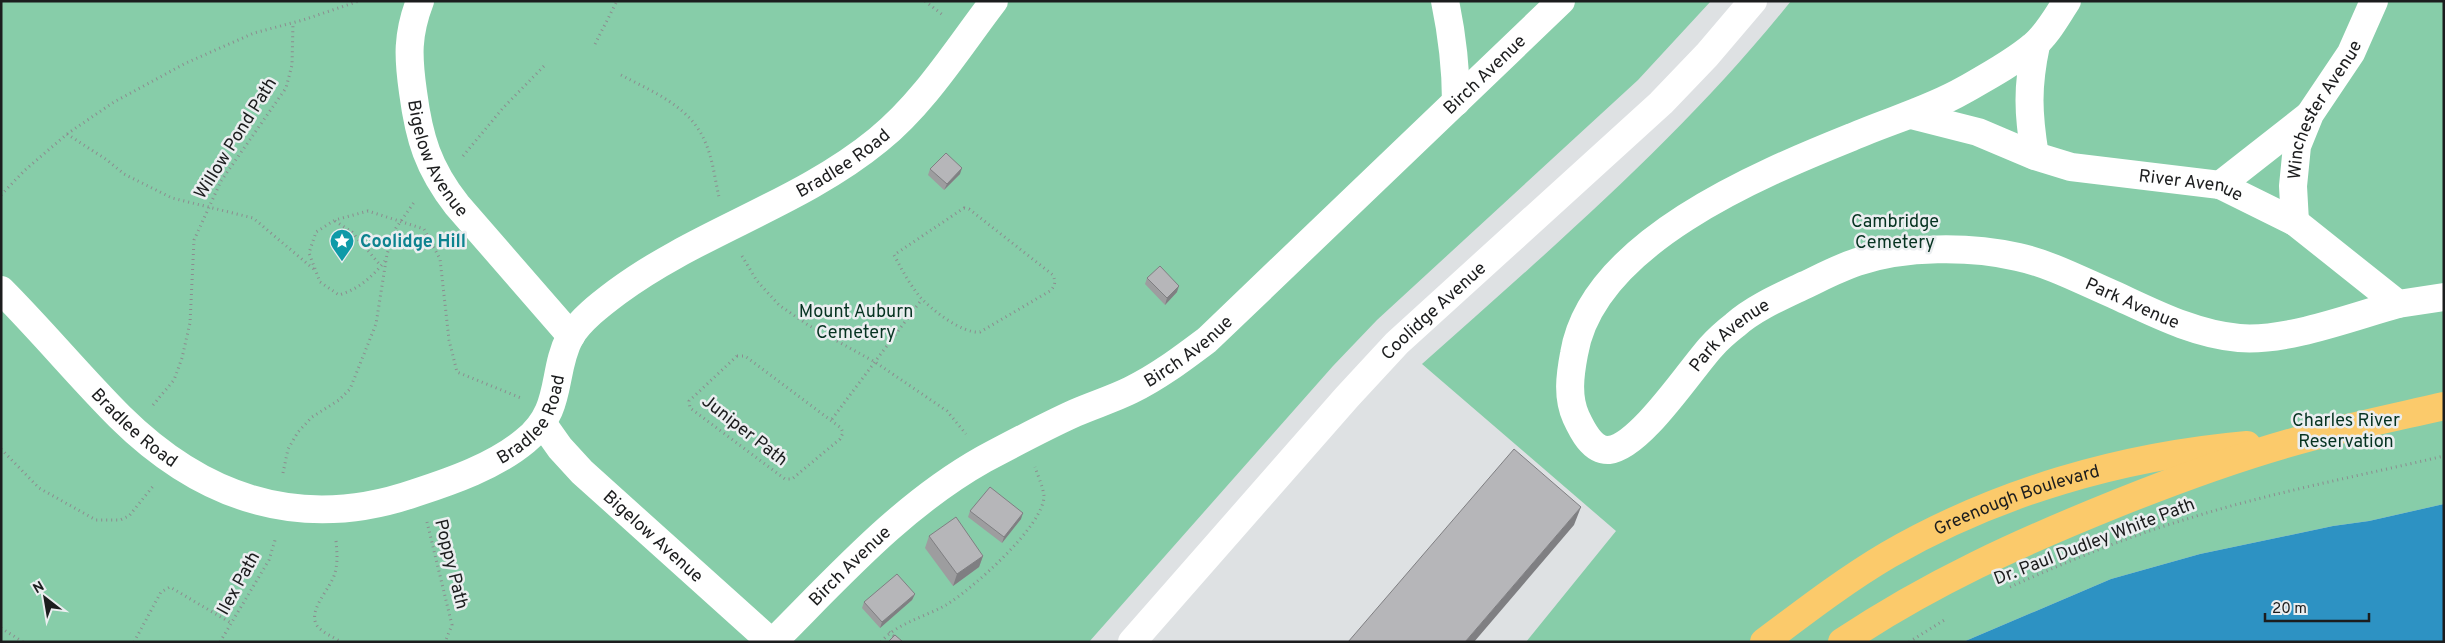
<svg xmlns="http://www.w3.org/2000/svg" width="2445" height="643" font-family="Overpass,sans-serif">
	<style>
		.green { fill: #87cda9 }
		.water { fill: #2d92c3 }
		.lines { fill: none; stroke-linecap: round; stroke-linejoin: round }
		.path { stroke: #8b8d8f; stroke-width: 3; stroke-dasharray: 1 4; stroke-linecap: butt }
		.minor { stroke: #fff; stroke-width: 28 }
		.major { stroke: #fbca6b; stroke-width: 28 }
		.wall { fill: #9d9d9f }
		.shaded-wall { fill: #7f7f82 }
		.building { fill: #b6b6b9; stroke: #7f7f82 }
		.labels { text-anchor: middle; stroke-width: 5; stroke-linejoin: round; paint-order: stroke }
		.street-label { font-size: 18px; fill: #1c1d1e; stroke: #ebeef0 }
		.park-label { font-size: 18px; fill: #063321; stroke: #ebeef0 }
		.culture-label { font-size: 18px; font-weight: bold; fill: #0d838f; stroke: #ebeef0; text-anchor: start }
	</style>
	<rect width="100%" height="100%" fill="#dee1e3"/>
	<path class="green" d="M1,1H1711L1638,80L1377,320L1333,366L1089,642H1Z
		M1791,1H2444V504L2369,521L2333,526L2200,554L2111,579L1963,642H1526L1616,531L1422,364C1551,249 1683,136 1791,1Z"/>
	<path class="water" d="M2444,504V642H1963L2111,579L2200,554L2333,526L2369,521Z"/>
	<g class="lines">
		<path class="path" d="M925,1L944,16
			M595,44L617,1
			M621,75C653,92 692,107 706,144C713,160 715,180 719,197
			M67,134L107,160L124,174L172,198L253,218L316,271
			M463,156L503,108L544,66
			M1,195L25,170L67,134L114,102L186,63L254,33L303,20L359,1
			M964,208L969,209L1053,275C1056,282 1055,286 1050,291L980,332C963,334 933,311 921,298C910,285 902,270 894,255Z
			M335,221L352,232L381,266
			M742,256L757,281L779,305L808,325L875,362L947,411L966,434
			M385,261C372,277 359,289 339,295L320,282L309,253L316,232L335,220L368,211L424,229L440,259L449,340L457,372L521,398
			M737,356H745L841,428L843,433L840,439L792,479H785L690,408L689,401Z
			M153,405L174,380L182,358L190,323L194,240L221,181L286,88L292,65L293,23
			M832,419L922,299
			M1,449L39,488L96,520H120L129,516L154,485
			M283,473L288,449L298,432L312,417L339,400L350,389L376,324L387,254L396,228L415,201
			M427,522L452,625L445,642
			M336,541C337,552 338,562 335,573C331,588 309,608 316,624C320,632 334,637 341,642
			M2010,587C2068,561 2129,536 2190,518C2273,492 2359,476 2444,456
			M1,628L23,642
			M889,632L901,642
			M134,642L161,592L170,587L231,623
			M220,642L269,560L276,537
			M881,642C897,623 925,617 946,605C971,590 1044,526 1044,496C1043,487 1038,476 1035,467
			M1909,642L1946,619"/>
		<g class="minor">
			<path id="s1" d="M420,1C407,35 408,57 413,92C419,138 428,168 457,205L571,336"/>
			<path d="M1445,1C1452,35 1456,67 1456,102"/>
			<path id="s2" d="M2067,1C2057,16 2047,35 2033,46C2013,63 1987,77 1964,90C1929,110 1889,121 1852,137C1760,174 1592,243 1574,354C1570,375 1567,397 1576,417C1582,430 1592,451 1609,450C1640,447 1690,370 1711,347C1718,339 1726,332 1735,325C1754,308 1782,296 1805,285C1822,277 1839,268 1857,262C1905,246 1970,246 2018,257C2051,264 2086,283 2117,296C2156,314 2195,334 2239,338C2287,342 2351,317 2398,304"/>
			<path id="s3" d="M1911,115L1978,132L2035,156L2071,167L2220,185L2295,222L2398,304L2444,297"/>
			<path d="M2035,156C2028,113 2027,87 2036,45"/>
			<path d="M2220,185L2308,116"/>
			<path id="s4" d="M2295,222L2293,186L2297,146L2310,114L2351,53L2374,1"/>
			<path id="s5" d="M1,290C42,331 79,376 120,417C203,499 302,532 415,493C452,481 495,466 525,441C564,410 551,373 570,337C580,320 601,304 617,292C698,232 800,204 878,140C924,103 958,48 994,1"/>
			<path id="s6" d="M543,424L560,448L582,472L771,642"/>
			<path id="s7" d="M773,642C839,576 902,505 984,459C1014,443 1044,427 1075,413C1093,405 1113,399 1131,390C1158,377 1183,358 1207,340L1561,1"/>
			<path id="s8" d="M1132,642L1347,397L1397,343L1661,103L1707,55L1753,1"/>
		</g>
		<g class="major">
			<path id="s9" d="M1764,642C1804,612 1844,581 1888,555C1997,492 2122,456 2247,445"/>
			<path d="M1842,642C1930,583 2021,542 2118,503C2178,479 2238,457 2300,440C2348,427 2396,417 2444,406"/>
		</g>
	</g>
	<path class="wall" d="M930,169L960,174L944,190L928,175Z
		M1147,278L1177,292L1165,305L1145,284Z
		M970,511L1021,519L1002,543L968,517Z
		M929,536L983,556L979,567L953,586L925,548Z
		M915,594L912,600L880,628L862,608L864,602Z"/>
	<path class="shaded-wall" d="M962,168L960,174L944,190L947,184Z
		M1179,286L1177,292L1165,305L1167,298Z
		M1581,507L1574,525L1474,642H1465Z
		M1023,513L1021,519L1002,543L1004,537Z
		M983,556L979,567L953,586L957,574Z
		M915,594L912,600L880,628L882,622Z"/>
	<path class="building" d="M946,153L962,168L947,184L930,169Z
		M1160,266L1179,286L1167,298L1147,278Z
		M1514,449L1581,507L1465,642H1348Z
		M990,487L1023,513L1004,537L970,511Z
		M956,517L983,556L957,574L929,536Z
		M897,574L915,594L882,622L864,602Z
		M895,635L903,642H888Z"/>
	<defs>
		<symbol id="sight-pin" viewBox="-11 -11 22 30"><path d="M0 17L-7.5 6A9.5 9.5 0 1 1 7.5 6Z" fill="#0f9aa8" stroke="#ebeef0"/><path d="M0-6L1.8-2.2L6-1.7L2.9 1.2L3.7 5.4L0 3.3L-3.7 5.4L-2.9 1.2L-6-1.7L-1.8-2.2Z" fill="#fff"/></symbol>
	</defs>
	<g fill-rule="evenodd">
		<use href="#sight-pin" x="328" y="227" width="28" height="38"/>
	</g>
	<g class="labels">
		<g class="street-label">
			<text dy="6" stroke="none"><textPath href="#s7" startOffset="918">Birch Avenue</textPath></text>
			<text dy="6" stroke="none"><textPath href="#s4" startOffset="120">Winchester Avenue</textPath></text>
			<text transform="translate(235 138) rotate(-58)" y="6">Willow Pond Path</text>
			<text dy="6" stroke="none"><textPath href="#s1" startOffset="164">Bigelow Avenue</textPath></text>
			<text dy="6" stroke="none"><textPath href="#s5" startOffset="1061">Bradlee Road</textPath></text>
			<text dy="6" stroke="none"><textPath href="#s3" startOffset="290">River Avenue</textPath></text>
			<text dy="6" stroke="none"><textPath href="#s2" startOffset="1344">Park Avenue</textPath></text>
			<text dy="6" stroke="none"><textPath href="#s8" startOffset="448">Coolidge Avenue</textPath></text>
			<text dy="6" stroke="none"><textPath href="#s2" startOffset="909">Park Avenue</textPath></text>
			<text dy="6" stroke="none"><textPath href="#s7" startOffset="512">Birch Avenue</textPath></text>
			<text dy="6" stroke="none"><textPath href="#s5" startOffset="641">Bradlee Road</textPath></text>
			<text dy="6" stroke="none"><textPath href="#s5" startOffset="192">Bradlee Road</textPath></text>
			<text transform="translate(745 430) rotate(38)" y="6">Juniper Path</text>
			<text dy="6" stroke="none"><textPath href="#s9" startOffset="292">Greenough Boulevard</textPath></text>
			<text dy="6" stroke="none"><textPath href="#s6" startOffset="158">Bigelow Avenue</textPath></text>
			<text transform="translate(2094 541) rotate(-21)" y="6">Dr. Paul Dudley White Path</text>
			<text transform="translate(452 564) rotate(76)" y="6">Poppy Path</text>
			<text dy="6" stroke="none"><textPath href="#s7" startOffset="108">Birch Avenue</textPath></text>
			<text transform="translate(238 583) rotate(-61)" y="6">Ilex Path</text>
		</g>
		<g class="park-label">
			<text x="1895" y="227">Cambridge<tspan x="1895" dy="21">Cemetery</tspan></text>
			<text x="856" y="317">Mount Auburn<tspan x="856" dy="21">Cemetery</tspan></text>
			<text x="2346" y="426">Charles River<tspan x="2346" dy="21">Reservation</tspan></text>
		</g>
		<g class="culture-label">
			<text x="360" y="247">Coolidge Hill</text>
		</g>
	</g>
	<rect width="2445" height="643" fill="none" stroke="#1c1d1e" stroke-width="5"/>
	<g transform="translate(45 598) rotate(329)" stroke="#ebeef0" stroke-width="4" paint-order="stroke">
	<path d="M0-4L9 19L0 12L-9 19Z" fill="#1c1d1e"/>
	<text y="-8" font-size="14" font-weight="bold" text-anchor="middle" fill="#1c1d1e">N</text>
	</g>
	<path d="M2265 613v8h104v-8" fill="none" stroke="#1c1d1e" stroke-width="2.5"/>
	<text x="2272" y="613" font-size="15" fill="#1c1d1e" stroke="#ebeef0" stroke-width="4" paint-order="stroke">20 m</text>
</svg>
